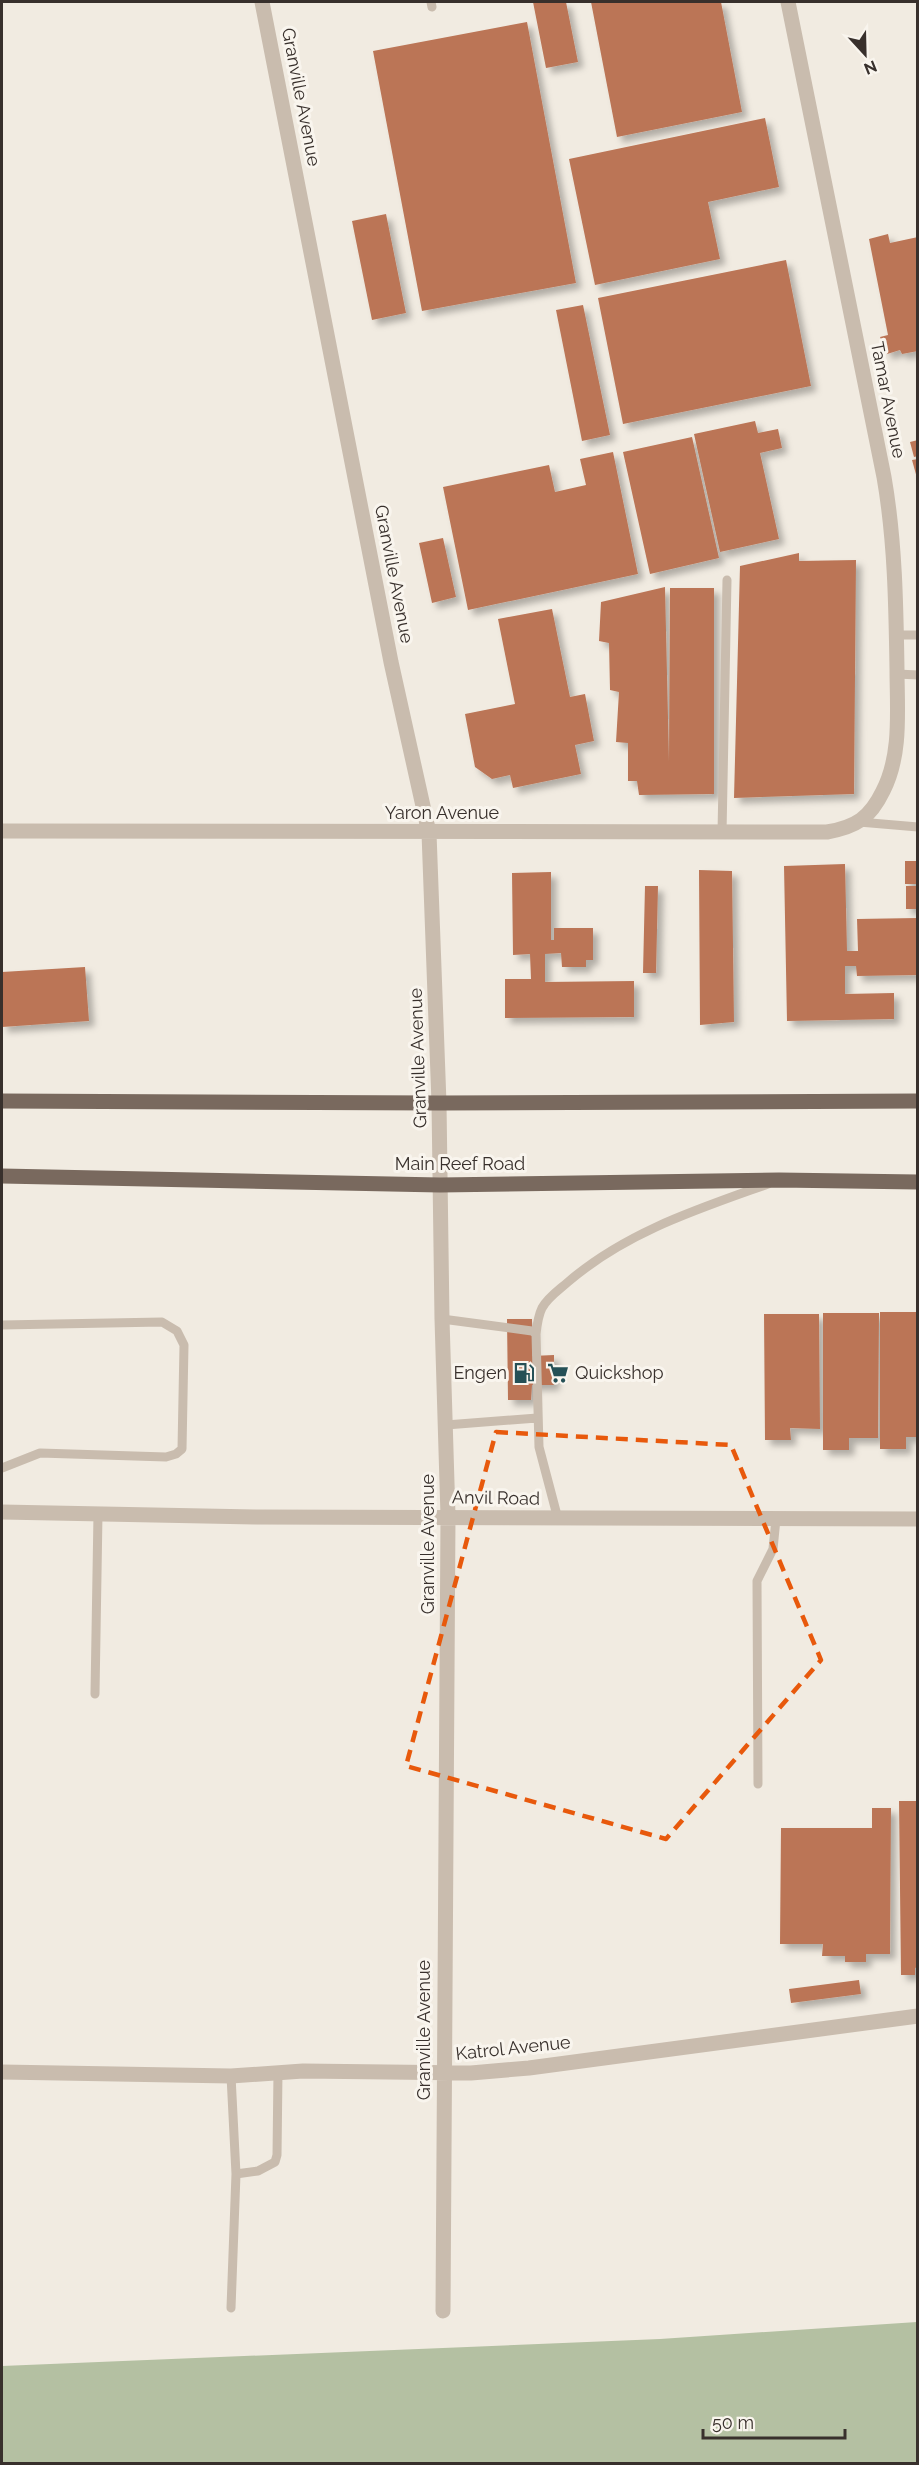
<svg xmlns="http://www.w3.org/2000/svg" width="919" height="2465" font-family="Raleway,sans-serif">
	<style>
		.green { fill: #b4c0a2 }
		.building { fill: #bb7556; filter: url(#shadow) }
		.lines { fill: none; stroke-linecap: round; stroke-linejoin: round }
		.lane { stroke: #c9bcae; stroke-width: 9 }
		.street { stroke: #c9bcae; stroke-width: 15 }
		.primary { stroke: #79695e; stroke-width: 15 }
		.marked { fill: none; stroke: #e8590c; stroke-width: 4.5; stroke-dasharray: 12 8; stroke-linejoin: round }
		.labels { text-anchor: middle; stroke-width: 6; stroke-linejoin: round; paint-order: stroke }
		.street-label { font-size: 18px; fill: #38302c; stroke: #f9f5ee }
		.poi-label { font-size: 18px; fill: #38302c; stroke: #f9f5ee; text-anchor: end }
	</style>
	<defs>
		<filter id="shadow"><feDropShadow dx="5.5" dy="5.5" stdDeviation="3" flood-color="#0004"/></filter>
	</defs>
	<rect width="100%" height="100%" fill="#f1ebe1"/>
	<path class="green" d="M917,2322V2463H2V2366L660,2339Z"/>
	<path class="building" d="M533,2H566L578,62L546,68Z
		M591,2H721L742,112L617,137Z
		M527,22L576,283L422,311L373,51Z
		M765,118L779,187L708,202L720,259L595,285L569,159Z
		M386,214L406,313L372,320L352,221Z
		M888,234L890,243L918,237V351L902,354L900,350L887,354L880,337L888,335L869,239Z
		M786,260L811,386L623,424L598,298Z
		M583,305L610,435L582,441L556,310Z
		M755,421L758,433L778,429L782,448L760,453L779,539L720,552L694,434Z
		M692,437L719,558L650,574L623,452Z
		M918,440V456L914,457L910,442Z
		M613,452L638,574L468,610L443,487L549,465L555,492L586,485L580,459Z
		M918,459V478H917L912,460Z
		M443,538L456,597L432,603L419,543Z
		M799,553V561L856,560L854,794L734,798L740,566Z
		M665,587L669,762L670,588H714V794L639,795L637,781H628V743L616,742L619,692L610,690L609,643L599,641L601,602Z
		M552,609L570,697L585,694L594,741L575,745L581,774L513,788L510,775L492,779L475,767L465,714L515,704L498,619Z
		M905,861H918V884H905Z
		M845,864L847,951H858L857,919L917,918L918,975L857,976L856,966H845V994L894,993V1019L787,1021L784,866Z
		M699,870L732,871L734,1022L700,1025Z
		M551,872V940H554V928H593V960H586V967H562L561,953L545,954V982L634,981V1017L505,1018V979H531L530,954L513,955L512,873Z
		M645,886H658L656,973H643Z
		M906,886H918V909H906Z
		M85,967L89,1021L2,1027V972Z
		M880,1312H918V1437H906V1449H880Z
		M823,1313H879L878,1438H849V1450H823Z
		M764,1314H819L820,1429L790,1428L791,1440H765Z
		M507,1319H532V1356L554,1355V1385H532L531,1400H508Z
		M899,1801H918V1967L915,1968V1975H901Z
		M872,1808H891L890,1954H866V1962H845V1956H822L823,1944H780L781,1828H872Z
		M859,1980L861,1994L791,2003L789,1989Z"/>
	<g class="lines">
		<path class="lane" d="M431,2L432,7
			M897,635H918
			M897,674L918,675
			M859,822L918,827
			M722,833L727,580
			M442,1319L532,1331L536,1334L539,1447L558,1519
			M2,1325L162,1322L177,1331L184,1345L182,1449L176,1454L166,1457L40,1453L2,1468
			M536,1334C537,1325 538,1316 542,1308C548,1297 559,1290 568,1282C626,1232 698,1209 768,1184
			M446,1425L537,1418
			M95,1694L98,1514
			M758,1784L757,1581L773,1549L776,1519
			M236,2174L258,2171L275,2162L277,2155L278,2072
			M231,2308L236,2174L231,2076"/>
		<path class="street" d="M262,2L391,662L429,833L439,1103L442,1319L448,1516L443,2311
			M2,831L827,832C856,827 870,818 883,791C902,754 897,709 897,669C896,605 895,540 884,477L788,2
			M2,1512L255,1517L918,1519
			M2,2072L231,2076L303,2071L471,2073L529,2068L918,2016"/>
		<path class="primary" d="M2,1101L439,1103L918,1101
			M2,1176L440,1185L779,1180L918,1182"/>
	</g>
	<path class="marked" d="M496,1432L731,1445L821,1660L666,1839L406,1766Z"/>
	<defs>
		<symbol id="fuel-bare" viewBox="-9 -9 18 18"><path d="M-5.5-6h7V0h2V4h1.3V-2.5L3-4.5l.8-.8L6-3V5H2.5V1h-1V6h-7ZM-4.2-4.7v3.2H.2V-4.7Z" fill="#255056" stroke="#f9f5ee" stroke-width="2.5" paint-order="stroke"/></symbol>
		<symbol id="supermarket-bare" viewBox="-9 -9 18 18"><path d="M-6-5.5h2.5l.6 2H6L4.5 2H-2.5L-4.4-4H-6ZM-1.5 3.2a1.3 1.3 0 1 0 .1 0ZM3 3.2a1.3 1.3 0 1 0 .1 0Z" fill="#255056" stroke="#f9f5ee" stroke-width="2.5" paint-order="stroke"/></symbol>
	</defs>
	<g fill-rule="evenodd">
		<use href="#fuel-bare" x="509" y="1358" width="30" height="30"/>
		<use href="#supermarket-bare" x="543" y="1358" width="30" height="30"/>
	</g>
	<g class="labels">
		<g class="street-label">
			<text transform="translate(301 97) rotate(79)" y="6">Granville Avenue</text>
			<text transform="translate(888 400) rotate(79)" y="6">Tamar Avenue</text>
			<text transform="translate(394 574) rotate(79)" y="6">Granville Avenue</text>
			<text x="442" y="819">Yaron Avenue</text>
			<text transform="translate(418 1058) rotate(-92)" y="6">Granville Avenue</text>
			<text x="460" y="1170">Main Reef Road</text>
			<text transform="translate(496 1498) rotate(1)" y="6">Anvil Road</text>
			<text transform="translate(428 1544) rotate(-90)" y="6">Granville Avenue</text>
			<text transform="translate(424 2030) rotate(-90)" y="6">Granville Avenue</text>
			<text transform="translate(513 2048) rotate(-6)" y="6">Katrol Avenue</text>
		</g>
		<g class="poi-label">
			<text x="507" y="1379">Engen</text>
			<text x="575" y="1379" text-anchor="start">Quickshop</text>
		</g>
	</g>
	<rect width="919" height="2465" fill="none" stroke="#38302c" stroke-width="6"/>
	<g transform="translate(865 54) rotate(158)" stroke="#f9f5ee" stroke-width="4.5" paint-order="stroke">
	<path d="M0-4.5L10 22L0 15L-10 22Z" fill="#38302c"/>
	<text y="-9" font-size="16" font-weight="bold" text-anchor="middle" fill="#38302c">N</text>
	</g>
	<path d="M703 2429v9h142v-9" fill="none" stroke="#38302c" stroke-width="3"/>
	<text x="712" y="2429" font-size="18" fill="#38302c" stroke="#f9f5ee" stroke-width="4.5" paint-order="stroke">50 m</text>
</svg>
